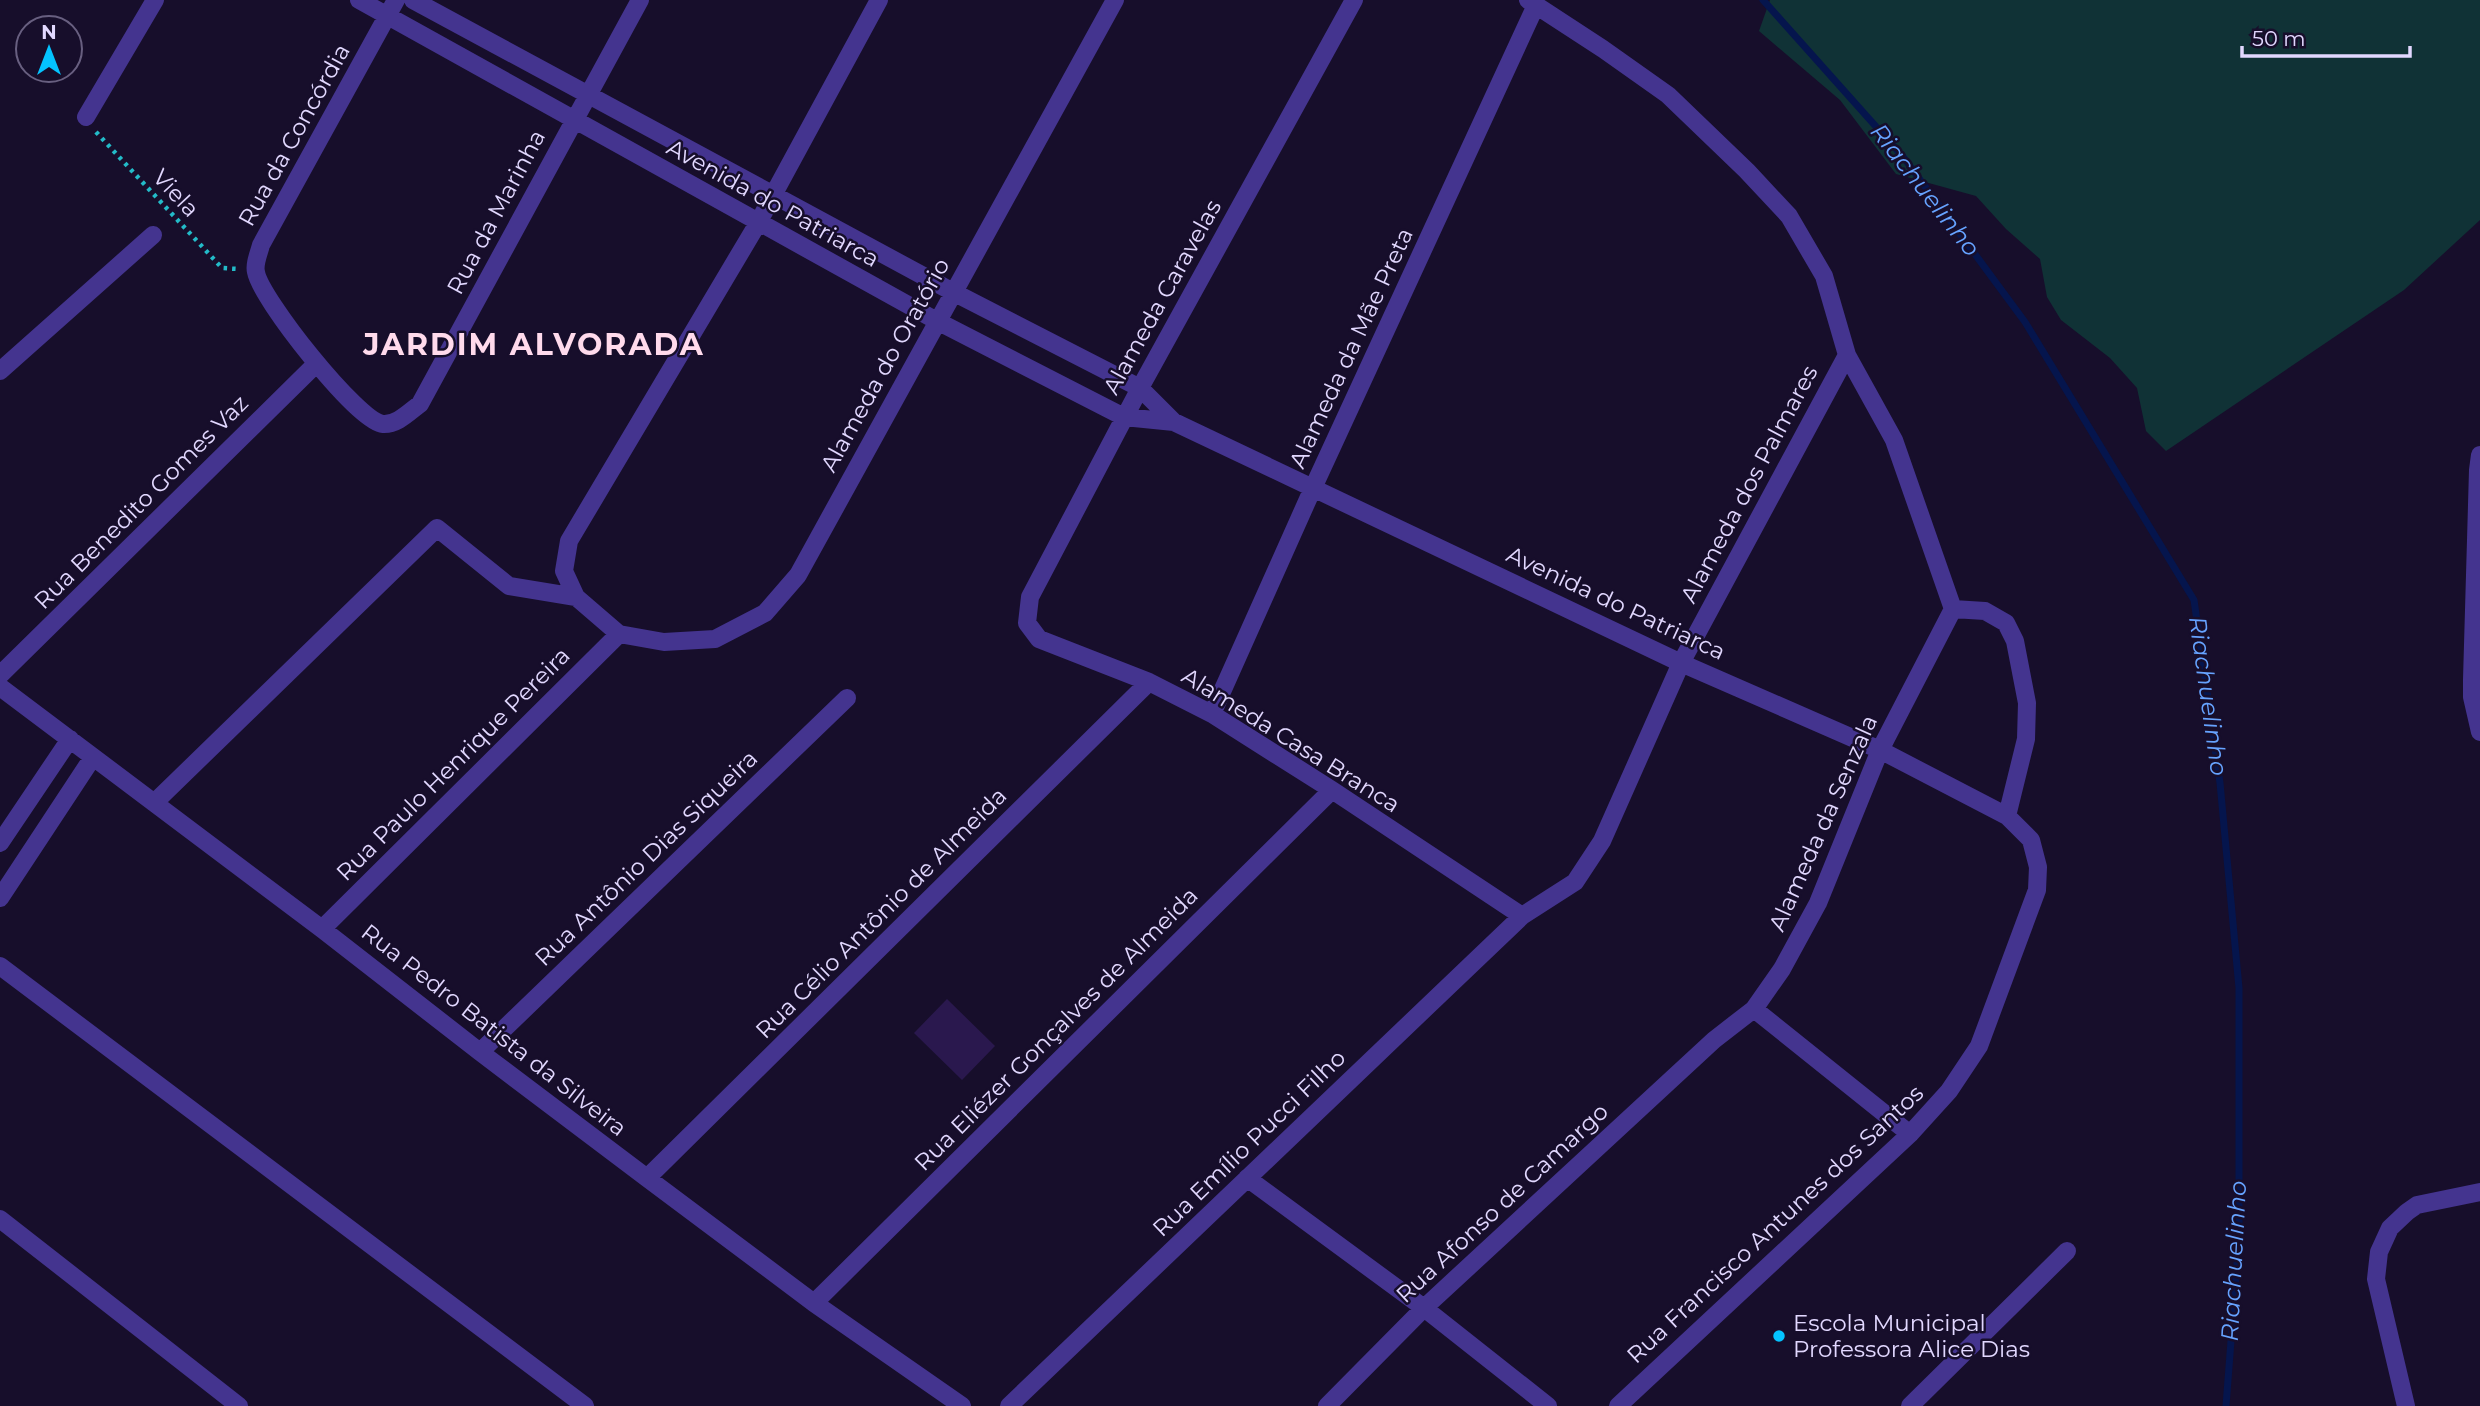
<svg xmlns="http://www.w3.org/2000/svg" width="2480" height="1406" font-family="Montserrat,sans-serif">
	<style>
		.green { fill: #103236 }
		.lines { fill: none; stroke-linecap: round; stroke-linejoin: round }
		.stream { stroke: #05154d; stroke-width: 7 }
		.building { fill: #2a184e }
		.path { stroke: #23bbc8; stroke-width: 4.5; stroke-dasharray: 3.5 5; stroke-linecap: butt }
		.street { stroke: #44348f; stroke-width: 18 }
		.poi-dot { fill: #04c3ff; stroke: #170e2b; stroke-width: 2.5 }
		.labels { text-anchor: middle; stroke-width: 5; stroke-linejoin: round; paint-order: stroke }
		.street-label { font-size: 23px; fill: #e2d8ff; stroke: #170e2b }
		.poi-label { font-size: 23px; fill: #e2d8ff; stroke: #170e2b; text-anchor: start }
		.water-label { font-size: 24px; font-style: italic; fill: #66a3ff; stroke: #170e2b }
		.district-label { font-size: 30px; font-weight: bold; letter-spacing: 2px; fill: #ffdaec; stroke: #170e2b }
	</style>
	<rect width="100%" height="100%" fill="#170e2b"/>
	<path class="green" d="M1770,0H2480V220L2404,290L2166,451L2146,431L2137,388L2110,358L2061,320L2047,297L2040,259L2006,229L1976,196L1896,174L1840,100L1759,31Z"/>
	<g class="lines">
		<path class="stream" d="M1763,0L1904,158L2025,322L2194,600L2220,783L2239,988V1237L2226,1406"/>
	</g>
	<path class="building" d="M947,999L995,1046L962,1080L914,1033Z"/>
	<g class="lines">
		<path class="path" d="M96,132L222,268L238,269"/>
		<path class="street" d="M359,0L937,321L1124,417L1174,422
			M396,0L261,245C259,253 254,264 256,272C260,298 358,422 383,424C397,425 409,412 420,404L640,0
			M413,0L953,292L1140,388L1174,422L1681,663L1880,750L2007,816L2031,840L2038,867L2037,890L1979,1046L1949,1091L1910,1134L1618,1406
			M1354,0L1140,388L1030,597L1027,623L1039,639L1149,682L1212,714L1332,790L1522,916
			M1528,0L1603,49L1668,95L1747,171L1789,216L1824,276L1847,355L1894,440L1953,609
			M86,117L155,0
			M0,371L153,235
			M2480,455L2478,470L2472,680V697L2480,732
			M1953,609L1985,611L2006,623L2015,641L2027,703L2026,739L2007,816
			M619,634L664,642L715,639L765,613L798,575L1115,0
			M619,634L576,597L564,571L569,541L758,223L879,0
			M0,675L316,364
			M0,687L322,929L480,1052L647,1178L814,1303L962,1406
			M1212,714L1313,488L1536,5
			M154,803L437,528L509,586L576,597
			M0,843L70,739
			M0,898L93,757
			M322,929L619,634
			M0,966L585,1406
			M1754,1009L1910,1134
			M480,1052L847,698
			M647,1178L1149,682
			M1247,1178L1424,1308L1548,1406
			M0,1219L239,1406
			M814,1303L1332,790
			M1009,1406L1522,916L1575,882L1602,841L1681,663L1847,355
			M1327,1406L1424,1308L1714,1040L1754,1009L1782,969L1818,903L1880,750L1953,609
			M1910,1406L2067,1251
			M2406,1406L2376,1279L2379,1252L2390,1228L2407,1212L2417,1205L2480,1192"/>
	</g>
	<circle class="poi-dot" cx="1779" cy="1336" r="7"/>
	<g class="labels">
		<g class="street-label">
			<text transform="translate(294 135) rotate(-61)" y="8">Rua da Concórdia</text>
			<text transform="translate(176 193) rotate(47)" y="8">Viela</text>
			<text transform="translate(773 203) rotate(29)" y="8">Avenida do Patriarca</text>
			<text transform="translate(496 212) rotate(-62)" y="8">Rua da Marinha</text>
			<text transform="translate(1162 297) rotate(-61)" y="8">Alameda Caravelas</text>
			<text transform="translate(1351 348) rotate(-65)" y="8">Alameda da Mãe Preta</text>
			<text transform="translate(885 365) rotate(-61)" y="8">Alameda do Oratório</text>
			<text transform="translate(1749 484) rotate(-62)" y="8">Alameda dos Palmares</text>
			<text transform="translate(141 502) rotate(-45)" y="8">Rua Benedito Gomes Vaz</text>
			<text transform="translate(1616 603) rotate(25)" y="8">Avenida do Patriarca</text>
			<text transform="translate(1291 740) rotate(32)" y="8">Alameda Casa Branca</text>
			<text transform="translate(453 764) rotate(-45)" y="8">Rua Paulo Henrique Pereira</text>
			<text transform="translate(1823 823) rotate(-66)" y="8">Alameda da Senzala</text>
			<text transform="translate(646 858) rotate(-44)" y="8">Rua Antônio Dias Siqueira</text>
			<text transform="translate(881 913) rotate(-45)" y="8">Rua Célio Antônio de Almeida</text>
			<text transform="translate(1056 1029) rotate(-45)" y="8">Rua Eliézer Gonçalves de Almeida</text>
			<text transform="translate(494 1030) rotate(38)" y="8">Rua Pedro Batista da Silveira</text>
			<text transform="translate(1249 1143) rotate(-44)" y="8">Rua Emílio Pucci Filho</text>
			<text transform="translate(1502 1203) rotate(-43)" y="8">Rua Afonso de Camargo</text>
			<text transform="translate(1775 1224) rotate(-43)" y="8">Rua Francisco Antunes dos Santos</text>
		</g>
		<g class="poi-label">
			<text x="1793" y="1331">Escola Municipal<tspan x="1793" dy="26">Professora Alice Dias</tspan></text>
		</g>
		<g class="water-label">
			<text transform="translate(1925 190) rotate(52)" y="8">Riachuelinho</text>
			<text transform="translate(2208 696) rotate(82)" y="8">Riachuelinho</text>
			<text transform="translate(2234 1261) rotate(-87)" y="8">Riachuelinho</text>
		</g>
		<g class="district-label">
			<text x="534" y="355">JARDIM ALVORADA</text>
		</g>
	</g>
	<g transform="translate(49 49)"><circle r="33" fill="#170e2b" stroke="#685f80" stroke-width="2"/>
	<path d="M0-5L12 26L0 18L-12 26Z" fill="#04c3ff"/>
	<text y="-10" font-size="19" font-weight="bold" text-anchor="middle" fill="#e2d8ff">N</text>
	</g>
	<path d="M2242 46v10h168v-10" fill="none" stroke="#e2d8ff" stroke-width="3.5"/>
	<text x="2252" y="46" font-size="21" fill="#e2d8ff" stroke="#170e2b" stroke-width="5" paint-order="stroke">50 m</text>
</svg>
